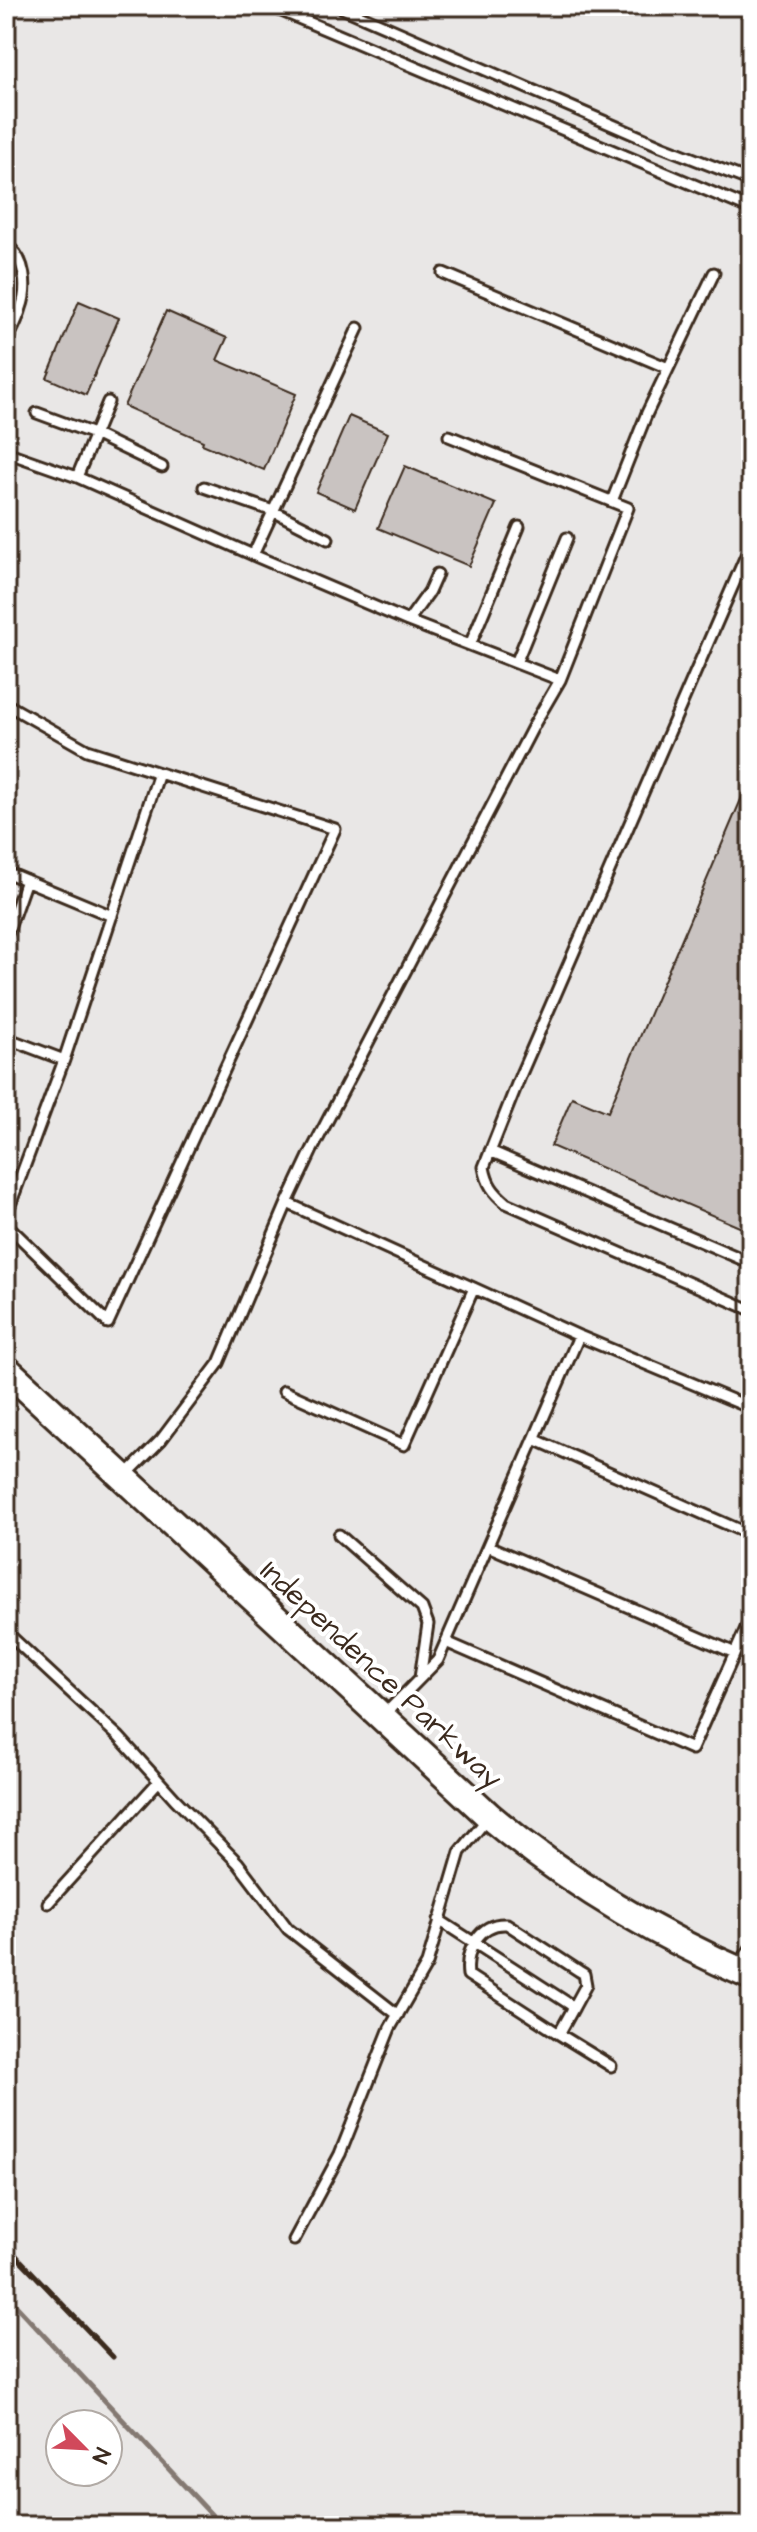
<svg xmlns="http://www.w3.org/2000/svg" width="757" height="2532" font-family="'Architects Daughter',sans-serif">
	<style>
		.built { fill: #e9e7e6; fill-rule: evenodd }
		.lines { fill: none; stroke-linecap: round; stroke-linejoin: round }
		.stream { stroke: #847972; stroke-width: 5 }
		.building { fill: #c9c3c1; stroke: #3b2a1e; stroke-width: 2 }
		.service-casing { stroke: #3b2a1e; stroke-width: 15 }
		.secondary-casing { stroke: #3b2a1e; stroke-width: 32 }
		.service { stroke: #fff; stroke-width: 9 }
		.secondary { stroke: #fff; stroke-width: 26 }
		.rail { stroke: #3b2a1e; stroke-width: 5 }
		.labels { text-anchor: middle; stroke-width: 8; stroke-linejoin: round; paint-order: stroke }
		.street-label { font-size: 30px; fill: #3b2a1e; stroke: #fff }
	</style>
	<rect width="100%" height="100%" fill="#f7f6f6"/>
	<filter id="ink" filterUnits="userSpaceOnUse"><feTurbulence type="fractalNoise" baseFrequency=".0125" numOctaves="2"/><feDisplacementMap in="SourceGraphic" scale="16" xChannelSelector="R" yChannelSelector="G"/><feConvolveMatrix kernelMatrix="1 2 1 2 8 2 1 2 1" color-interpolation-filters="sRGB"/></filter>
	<g filter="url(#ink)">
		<path class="built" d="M6,6H751V2526H6ZM60,2424H108V2472H60Z"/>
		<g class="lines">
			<path class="stream" d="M6,2295L222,2526"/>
		</g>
		<path class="building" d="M79,301L119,318L86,395L47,378Z
			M166,311L227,338L217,360L296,394L264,470L202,444L203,441L124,406Z
			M349,416L388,433L355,509L316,492Z
			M405,466L496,504L469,566L378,528Z
			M751,776V1232L551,1146L572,1097L608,1112Z"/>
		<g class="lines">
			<defs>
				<path id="service" d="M270,6L751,209
					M338,6L661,146L751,181
					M6,246C26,256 28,289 21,308C18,320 11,332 6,343
					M443,273L668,368
					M37,413L94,434L162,467
					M6,452L77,477L108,402
					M77,477L253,555L358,328
					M204,487L273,511L328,539
					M612,501L647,413L714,273
					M751,544L521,1074L484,1167C487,1184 493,1192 506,1203L751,1310
					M253,555L408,621L429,592L437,574
					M408,621L560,680
					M470,645L519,527
					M516,663L567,538
					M6,704L87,750L335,829L108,1323L6,1224
					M6,872L112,916
					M6,937L26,880
					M6,1038L64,1060L6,1216
					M64,1060L159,773
					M490,1151L751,1263
					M287,1203L579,1336L751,1408
					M284,1391L404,1445L474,1288
					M534,1439L751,1535
					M125,1476L161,1440L219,1363L287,1203L312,1150L535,723L560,680L628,508L449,436
					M339,1535L422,1608L428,1624L420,1678
					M488,1546L735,1653
					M6,1632L119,1737L175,1799L238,1863L288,1929L398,2015
					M446,1642L692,1749L751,1617
					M384,1715L438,1660L579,1336
					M48,1903L159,1781
					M439,1920L574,2007L559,2034L611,2066
					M737,1967L751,1948
					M559,2034L468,1975C465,1951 479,1922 507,1924L579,1971L584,1974L586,1985L574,2007
					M294,2240L340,2154L390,2028L427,1964L460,1852L487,1819"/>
				<path id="secondary" d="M6,1369L489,1816C569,1883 656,1935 751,1976"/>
			</defs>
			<use href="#service" class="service-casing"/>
			<use href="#secondary" class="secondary-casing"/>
			<use href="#service" class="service"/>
			<use href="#secondary" class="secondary"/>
			<path class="rail" d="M6,2245L113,2357"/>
		</g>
	</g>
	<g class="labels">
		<g class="street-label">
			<text transform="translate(382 1674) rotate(43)" y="10">Independence Parkway</text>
		</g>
	</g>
	<rect width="757" height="2532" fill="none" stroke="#fff" stroke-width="32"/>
	<rect x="16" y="16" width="725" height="2500" fill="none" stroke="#3b2a1e" stroke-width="3" filter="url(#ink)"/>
	<g transform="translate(84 2448) rotate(114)"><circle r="38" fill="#ffffff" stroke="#b1aaa5" stroke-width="2"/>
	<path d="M0-6L14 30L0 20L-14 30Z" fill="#d1495b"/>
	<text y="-12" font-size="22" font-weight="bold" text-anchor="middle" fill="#3b2a1e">N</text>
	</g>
</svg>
